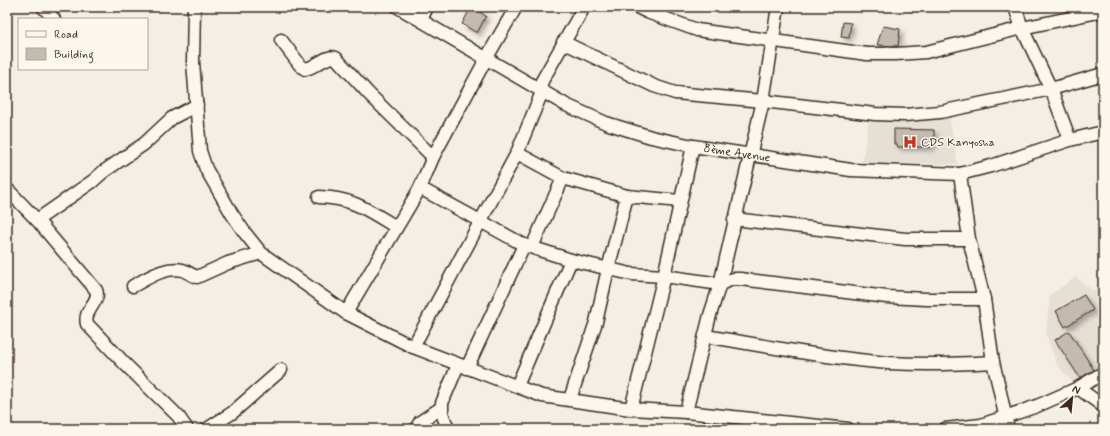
<svg xmlns="http://www.w3.org/2000/svg" width="1110" height="436" font-family="Mynerve,sans-serif">
	<style>
		.built { fill: #e5dfd4 }
		.building { fill: #c3bbb0; stroke: #3b2a1e; filter: url(#shadow) }
		.lines { fill: none; stroke-linecap: round; stroke-linejoin: round }
		.street-casing { stroke: #3b2a1e; stroke-width: 15 }
		.street { stroke: #fbf7ec; stroke-width: 12 }
		.labels { text-anchor: middle; stroke-width: 3; stroke-linejoin: round; paint-order: stroke }
		.poi-label { font-size: 12px; fill: #3b2a1e; stroke: #fbf7ec; text-anchor: start }
		.street-label { font-size: 12px; fill: #3b2a1e; stroke: #fbf7ec }
	</style>
	<defs>
		<filter id="shadow"><feDropShadow dx="3.5" dy="3.5" stdDeviation="2" flood-color="#0004"/></filter>
	</defs>
	<rect width="100%" height="100%" fill="#f3efe4"/>
	<filter id="ink" filterUnits="userSpaceOnUse"><feTurbulence type="fractalNoise" baseFrequency=".025" numOctaves="2"/><feDisplacementMap in="SourceGraphic" scale="8" xChannelSelector="R" yChannelSelector="G"/><feConvolveMatrix kernelMatrix="1 2 1 2 8 2 1 2 1" color-interpolation-filters="sRGB"/></filter>
	<g filter="url(#ink)">
		<path class="built" d="M949,116L958,164L862,163L869,120Z
			M1076,277L1093,291L1103,278V373L1077,387L1057,365L1046,334L1050,295Z"/>
		<path class="building" d="M471,7L486,16L477,33L462,24Z
			M843,22L851,23L849,38L841,37Z
			M883,26L900,29L898,46L877,45Z
			M894,129L934,130V144H931V147H898L897,144H894Z
			M1084,295L1093,310L1065,327L1056,311Z
			M1069,331L1094,370L1080,378L1055,340Z"/>
		<g class="lines">
			<defs>
				<g id="street">
					<path d="M43,7L54,19"/>
					<path d="M194,7L193,62L200,151L206,169L232,214L245,233L261,253L346,313L413,347L542,396L631,409L686,412L848,429"/>
					<path id="s1" d="M398,7L566,105L606,123L651,137L693,146L851,170L960,174L991,166L1070,140L1103,132"/>
					<path d="M637,7L647,12L697,30L867,54H896L926,52L1022,28L1103,11"/>
					<path d="M1015,7L1022,28L1051,89L1070,140"/>
					<path d="M421,20L427,7"/>
					<path d="M281,40L300,65L305,69C315,68 327,54 336,58L369,94L433,157"/>
					<path d="M563,42L654,86L675,93L763,101L875,114L905,115L940,112L1051,89L1103,74"/>
					<path d="M517,153L563,178L627,196L680,201"/>
					<path d="M960,174L969,239L984,299L993,362L999,387L1008,429"/>
					<path d="M420,188L524,245L571,260L631,274L664,276L720,284L733,279H740L887,297L926,299H984"/>
					<path d="M7,189L37,220L96,290C101,302 83,309 87,324L126,365L178,416L187,429"/>
					<path d="M319,197C353,198 368,210 396,227"/>
					<path d="M734,219L905,239H969"/>
					<path d="M37,220L93,181L103,172L144,144L172,118L197,105"/>
					<path d="M532,247L563,178"/>
					<path d="M133,286C148,278 165,266 183,270C188,272 191,275 197,277L228,263L261,253"/>
					<path d="M346,313L420,188L433,157L486,59L516,7"/>
					<path d="M705,336C766,346 827,358 889,363C924,365 958,364 993,362"/>
					<path d="M413,347L517,153L542,92L540,87L542,81L584,7"/>
					<path d="M467,368L524,245"/>
					<path d="M517,386L571,260"/>
					<path d="M1078,388L1103,406"/>
					<path d="M570,399L596,322L608,269L627,196"/>
					<path d="M631,409L664,276L693,146"/>
					<path d="M686,412L710,315L720,284L750,156L763,101L778,7"/>
					<path d="M207,429L232,413L281,370"/>
					<path d="M416,429L420,422L441,408"/>
					<path d="M448,429L442,413V403L458,365"/>
					<path d="M945,429L981,425L1037,406L1078,388L1103,373"/>
				</g>
			</defs>
			<use href="#street" class="street-casing"/>
			<use href="#street" class="street"/>
		</g>
	</g>
	<defs>
		<symbol id="hospital-bare" viewBox="-9 -9 18 18"><path d="M-5-5h3v3.5h4V-5h3V5h-3V1.5h-4V5h-3Z" fill="#c8321e" stroke="#fbf7ec" stroke-width="2.5" paint-order="stroke"/></symbol>
	</defs>
	<g fill-rule="evenodd">
		<use href="#hospital-bare" x="900" y="132" width="20" height="20"/>
	</g>
	<g class="labels">
		<g class="poi-label">
			<text x="921" y="146">CDS Kanyosha</text>
		</g>
		<g class="street-label">
			<text dy="4" stroke="none"><textPath href="#s1" startOffset="373">8ème Avenue</textPath></text>
		</g>
	</g>
	<rect width="1110" height="436" fill="none" stroke="#fbf7ec" stroke-width="24"/>
	<rect x="12" y="12" width="1086" height="412" fill="none" stroke="#3b2a1e" stroke-width="1.5" filter="url(#ink)"/>
	<rect x="18" y="18" width="130" height="52" fill="#fbf7ec" stroke="#aea59a"/>
	<rect x="26" y="31" width="20" height="6" fill="#fbf7ec" stroke="#aea59a"/>
	<text x="54" y="38" font-size="12" fill="#3b2a1e">Road</text>
	<rect x="26" y="48" width="20" height="12" fill="#c3bbb0" stroke="#aea59a"/>
	<text x="54" y="58" font-size="12" fill="#3b2a1e">Building</text>
	<g transform="translate(1072 398) rotate(27)" stroke="#fbf7ec" stroke-width="3" paint-order="stroke">
	<path d="M0-3L7 15L0 10L-7 15Z" fill="#3b2a1e"/>
	<text y="-6" font-size="11" font-weight="bold" text-anchor="middle" fill="#3b2a1e">N</text>
	</g>
</svg>
